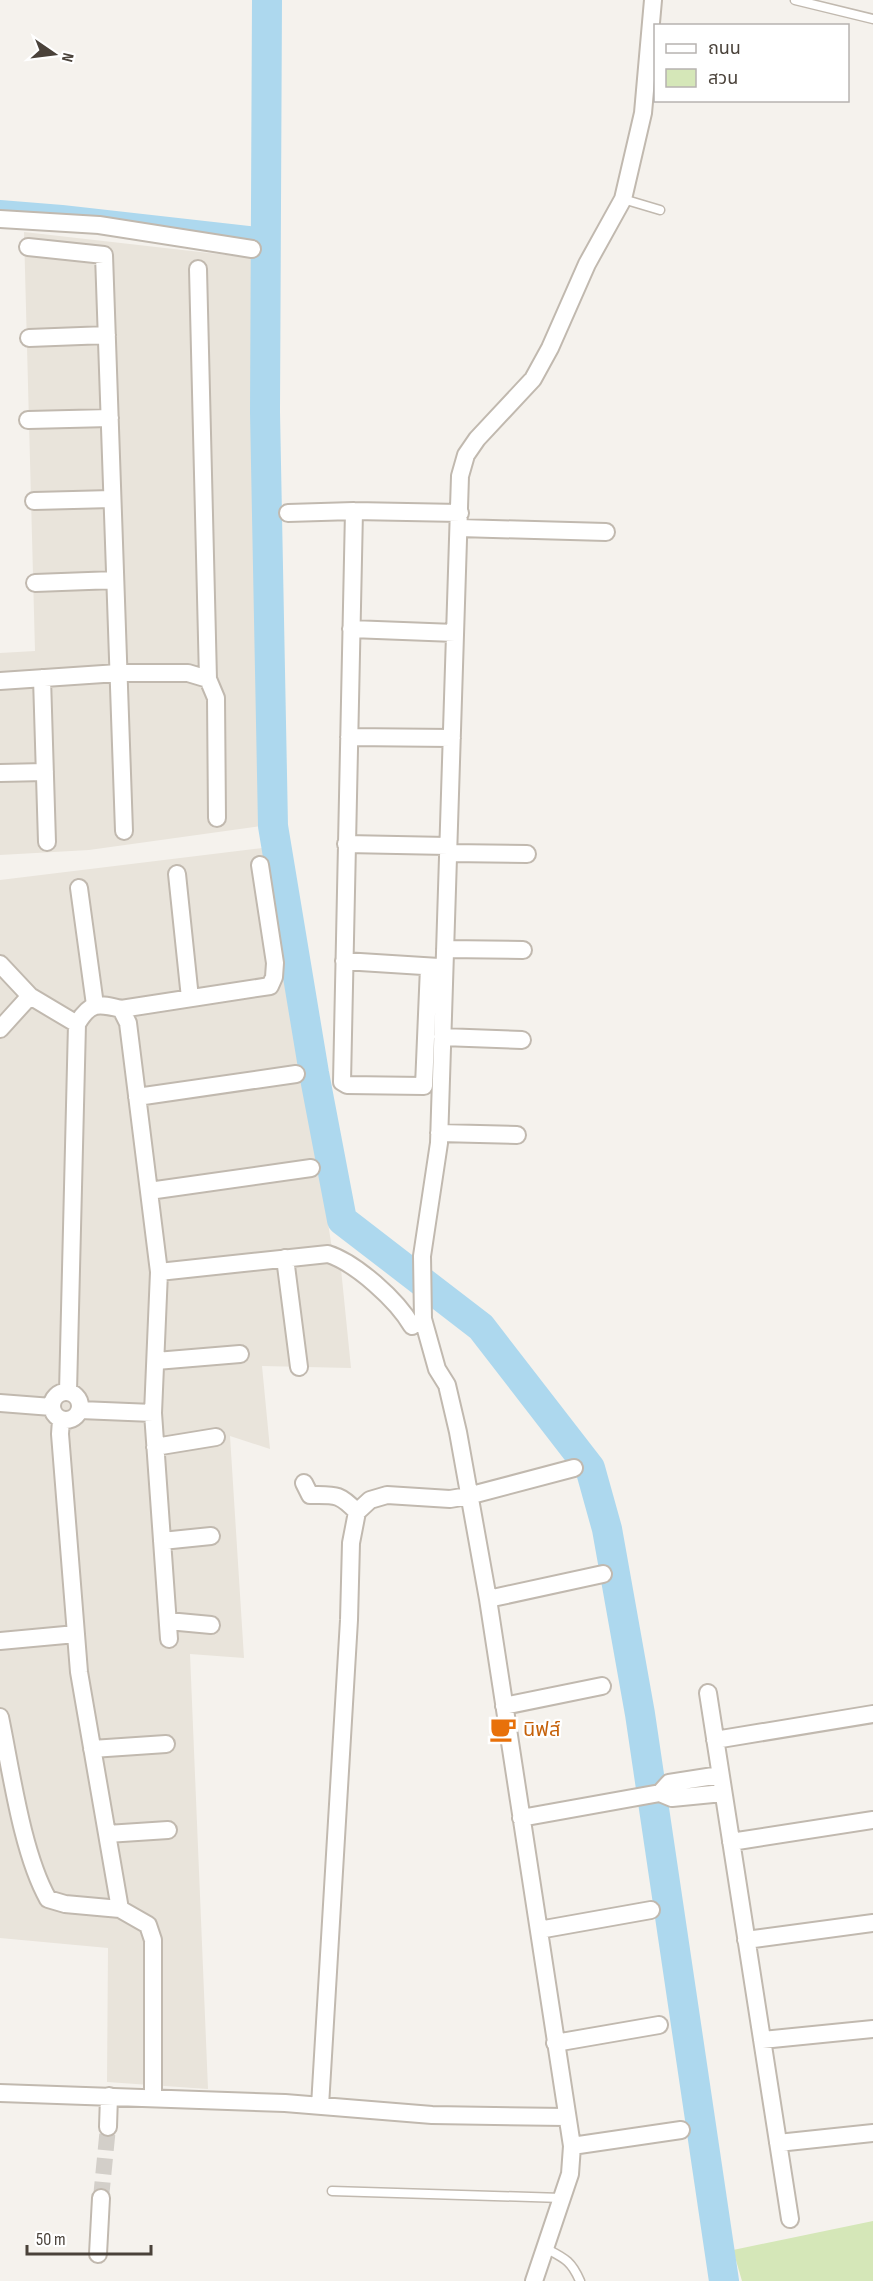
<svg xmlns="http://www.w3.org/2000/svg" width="873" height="2281" font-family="'Sofia Sans Condensed','Noto Sans Thai',sans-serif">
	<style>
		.residential { fill: #e9e4db }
		.green { fill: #d5e7b8 }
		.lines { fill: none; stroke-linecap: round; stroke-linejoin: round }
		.canal { stroke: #add8ee; stroke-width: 18 }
		.river { stroke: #add8ee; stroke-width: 30 }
		.street-tunnel { stroke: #d3cfc9; stroke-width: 16; stroke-dasharray: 16 8; stroke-linecap: butt }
		.lane-casing { stroke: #c1b9af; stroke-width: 11 }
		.street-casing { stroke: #c1b9af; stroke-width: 20 }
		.lane { stroke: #fff; stroke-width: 8 }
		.street { stroke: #fff; stroke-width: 16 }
		.labels { text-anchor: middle; stroke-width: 4.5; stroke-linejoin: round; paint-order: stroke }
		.food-label { font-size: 20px; fill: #c56008; stroke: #fff; text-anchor: start }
	</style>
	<rect width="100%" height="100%" fill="#f5f2ed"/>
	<path class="residential" d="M24,232L253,258L268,825L89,850L0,855V653L35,651Z
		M271,847L332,1249H339L351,1368L262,1366L270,1449L230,1436L244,1658L190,1654L208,2089L107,2082L108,1948L0,1938V880Z"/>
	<path class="green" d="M873,2221V2281H742L733,2250Z"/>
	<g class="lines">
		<path class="canal" d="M0,209L62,214L266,237"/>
		<path class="river" d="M267,0L265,412L273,826L314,1073L342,1220L481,1327L590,1468L607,1529L640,1714L724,2281"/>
		<path class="street-tunnel" d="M101,2198L108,2127"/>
		<defs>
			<path id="lane" d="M795,0L873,19
				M623,199L660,210
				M332,2191L562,2198
				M545,2248C564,2258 571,2260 580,2281"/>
			<path id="street" d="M0,219L99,225L252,249
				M28,247L104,255L124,831
				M198,269L208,679
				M29,338L107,335
				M28,420L110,418
				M34,501L112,499
				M354,511L342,1082L347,1085L424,1086L429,967
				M288,513L354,511L460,513
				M459,528L606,532
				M35,583L115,580
				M351,629L455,633
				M42,678L47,842
				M0,681L118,673H188L208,679L216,698L217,818
				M349,737L452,738
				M0,773L45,772
				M346,844L448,846
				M448,853L527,854
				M177,874L190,998
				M79,888L95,1005
				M445,949L523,950
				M344,961L439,967
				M0,964L30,996L77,1024
				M121,1009L270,986L274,977L275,963L260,865
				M0,1029L30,996
				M442,1037L522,1040
				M137,1097L296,1074
				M439,1133L517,1135
				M149,1191L311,1168
				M285,1258L299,1367
				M156,1361L240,1354
				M52 1406a14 14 0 1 1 28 0a14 14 0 1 1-28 0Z
				M68,1392L77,1024C90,1002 98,1003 121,1009L128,1023L159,1272
				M0,1403L52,1407
				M80,1410L153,1413L159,1272L328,1254C356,1263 397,1300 412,1326
				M153,1413L169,1639
				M61,1420L60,1434L79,1672L120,1909L148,1925L153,1940V2098
				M155,1447L216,1437
				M304,1483L310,1495C335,1495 339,1493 357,1512
				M162,1541L211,1536
				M488,1599L603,1574
				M168,1621L211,1625
				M0,1641L76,1634
				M708,1693L790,2219
				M504,1706L602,1686
				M0,1717C11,1770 22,1853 48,1899L65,1904L120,1909
				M715,1740L873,1714
				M92,1749L166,1744
				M660,1793L669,1783L720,1775
				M521,1818L660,1793L672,1798L723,1793
				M107,1834L168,1830
				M731,1842L873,1820
				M539,1930L651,1910
				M746,1940L873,1923
				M762,2040L873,2029
				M555,2043L659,2025
				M0,2093L285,2103L432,2115L566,2117
				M320,2106L349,1620L351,1543L357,1512L370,1500L387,1495L450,1499L468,1496L574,1468
				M108,2127L109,2096
				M778,2143L873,2133
				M572,2146L681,2130
				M98,2254L101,2198
				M534,2281L570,2174L572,2146L488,1599L458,1432L447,1385L437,1369L423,1319L422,1256L439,1143L460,476L466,455L477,439L533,379L550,348L587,264L623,199L643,113L653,0"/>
		</defs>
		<use href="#lane" class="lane-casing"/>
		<use href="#street" class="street-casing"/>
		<use href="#lane" class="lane"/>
		<use href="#street" class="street"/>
	</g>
	<defs>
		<symbol id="cafe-bare" viewBox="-9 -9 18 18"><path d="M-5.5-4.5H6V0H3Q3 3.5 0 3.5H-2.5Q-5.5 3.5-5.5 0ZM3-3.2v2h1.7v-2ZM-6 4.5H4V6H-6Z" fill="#e8710a" stroke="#fff" stroke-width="2.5" paint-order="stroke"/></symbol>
	</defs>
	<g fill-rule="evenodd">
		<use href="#cafe-bare" x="484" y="1710" width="38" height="38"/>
	</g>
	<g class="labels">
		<g class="food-label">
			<text x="523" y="1736">นิฟส์</text>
		</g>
	</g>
	<rect x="654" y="24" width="195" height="78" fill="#ffffff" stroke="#b7b3b0" stroke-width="1.5"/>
	<rect x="666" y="44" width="30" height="9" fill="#ffffff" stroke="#b7b3b0" stroke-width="1.5"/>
	<text x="708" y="54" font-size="18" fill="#4a423a">ถนน</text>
	<rect x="666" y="69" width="30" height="18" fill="#d5e7b8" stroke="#b7b3b0" stroke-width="1.5"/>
	<text x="708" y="84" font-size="18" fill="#4a423a">สวน</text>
	<g transform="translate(54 54) rotate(104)" stroke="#ffffff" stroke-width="4.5" paint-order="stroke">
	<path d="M0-4.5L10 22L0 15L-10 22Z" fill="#4a423a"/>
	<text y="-9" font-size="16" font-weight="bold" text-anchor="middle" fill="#4a423a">N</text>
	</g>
	<path d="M27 2245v9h124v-9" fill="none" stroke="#4a423a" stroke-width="3"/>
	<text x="36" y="2245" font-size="18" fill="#4a423a" stroke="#ffffff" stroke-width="4.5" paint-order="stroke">50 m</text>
</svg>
